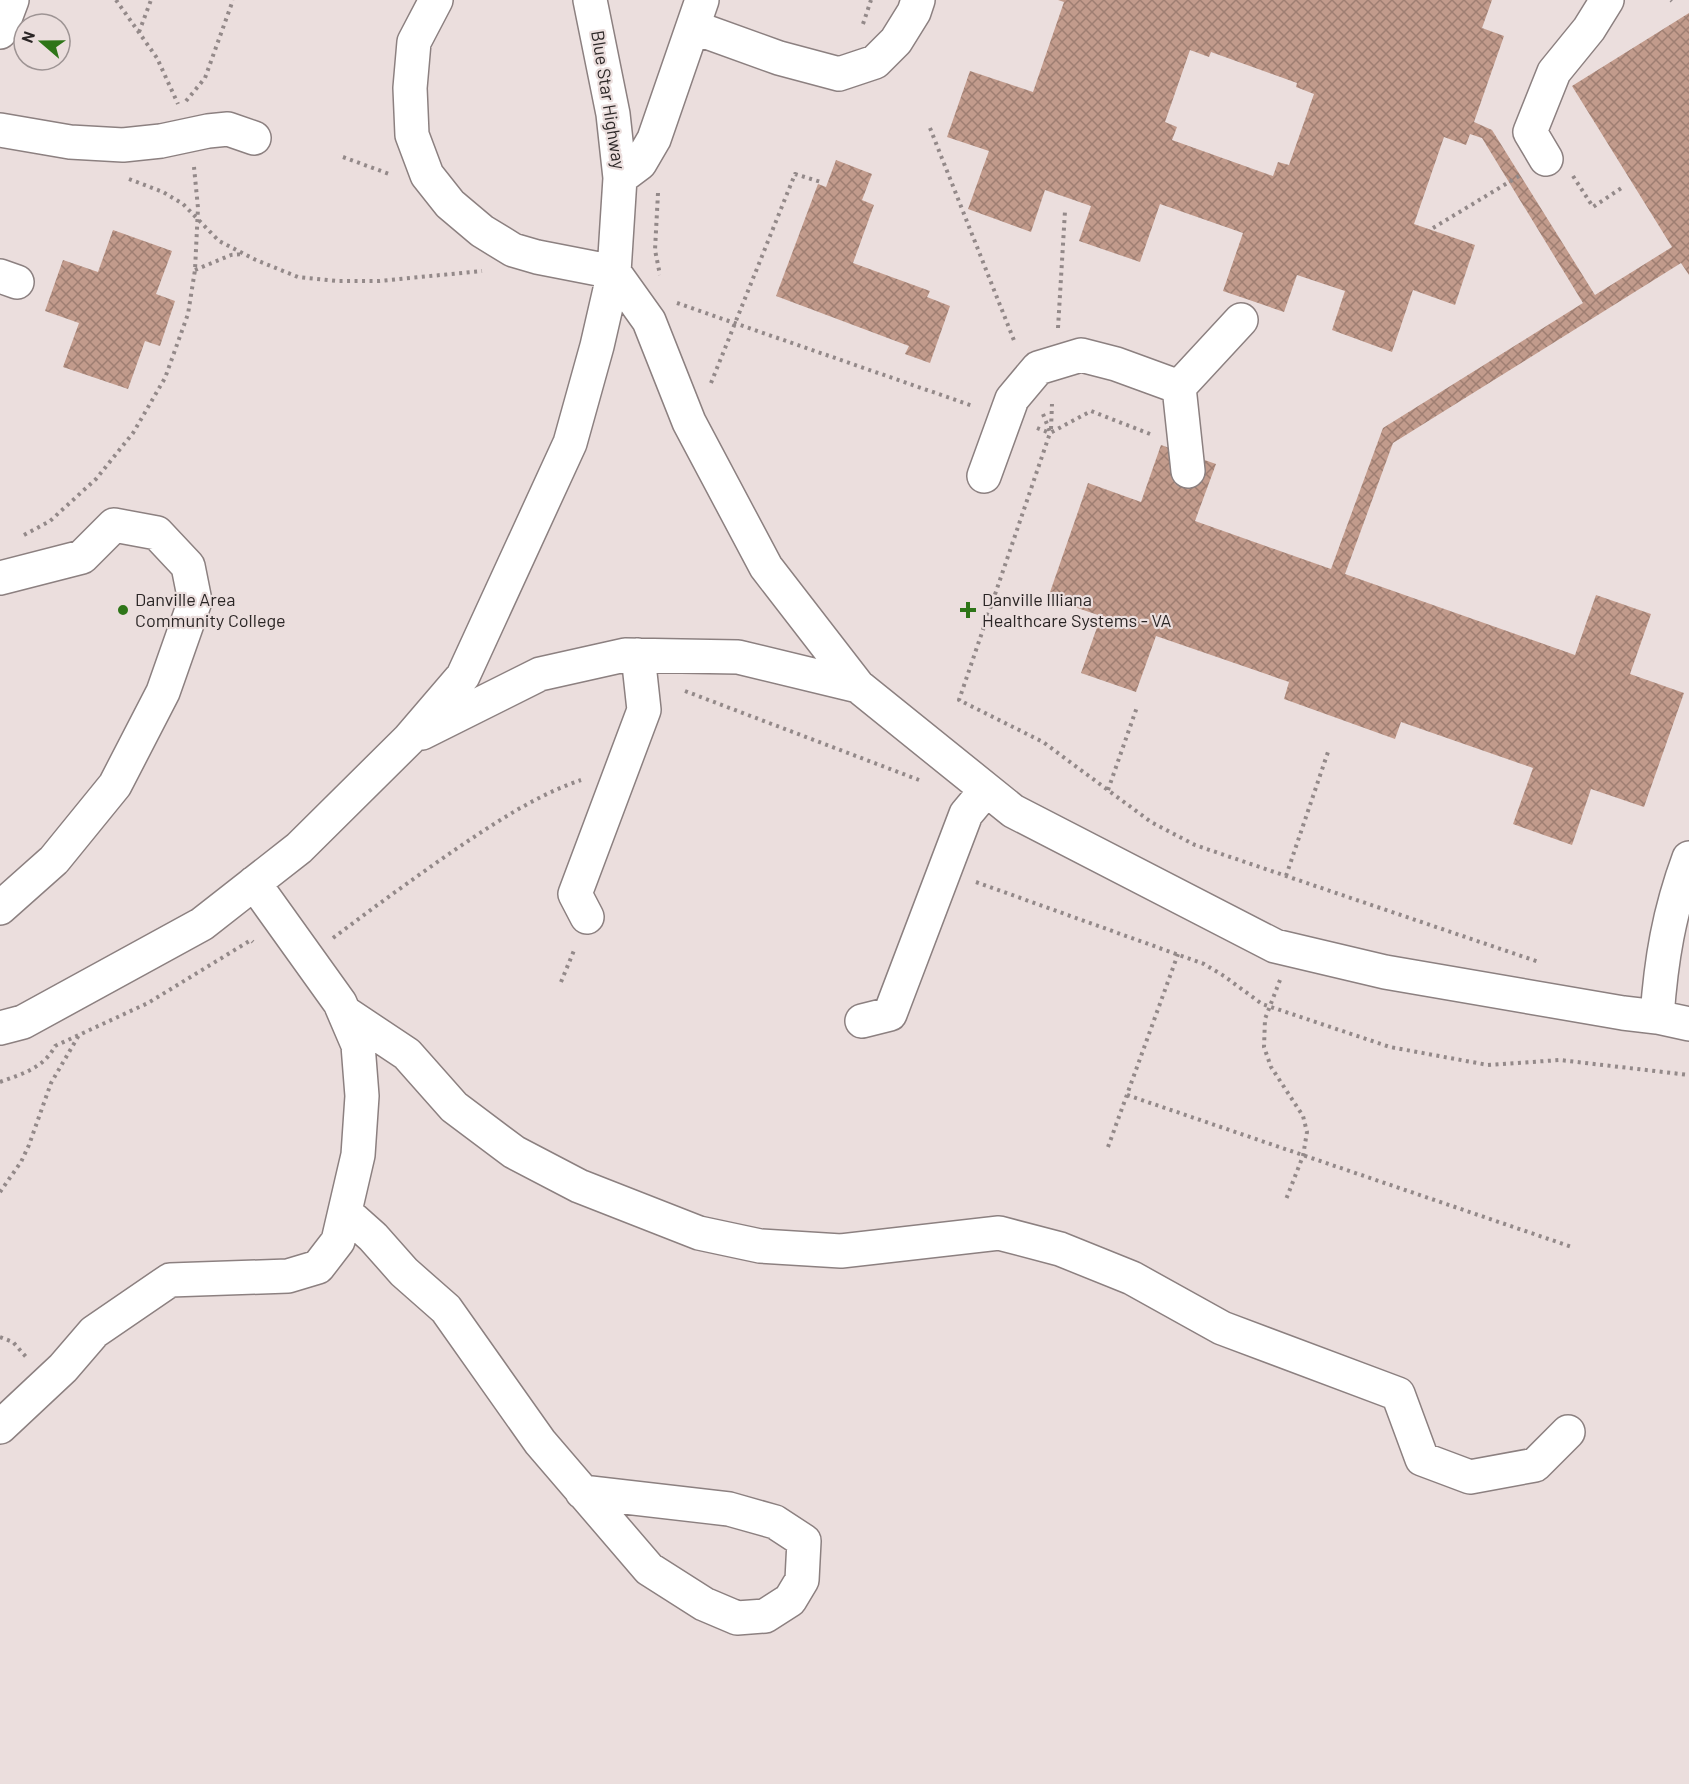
<svg xmlns="http://www.w3.org/2000/svg" width="1689" height="1784" font-family="Barlow,sans-serif">
	<style>
		.building { fill: url(#building-cross-hatch); fill-rule: evenodd }
		.lines { fill: none; stroke-linecap: round; stroke-linejoin: round }
		.minor-casing { stroke: #8c8080; stroke-width: 36 }
		.path { stroke: #938989; stroke-width: 4; stroke-dasharray: 3 4.5; stroke-linecap: butt }
		.minor { stroke: #fff; stroke-width: 33 }
		.poi-dot { fill: #2e7518; stroke: #ebdedd; stroke-width: 2 }
		.labels { text-anchor: middle; stroke-width: 4.5; stroke-linejoin: round; paint-order: stroke }
		.street-label { font-size: 18px; fill: #2b2626; stroke: #ebdedd }
		.poi-label { font-size: 18px; fill: #2b2626; stroke: #ebdedd; text-anchor: start }
	</style>
	<defs>
		<pattern id="building-cross-hatch" width="8" height="8" patternUnits="userSpaceOnUse" patternTransform="scale(1.5)"><rect width="8" height="8" fill="#c29b8c"/><path d="M0 0l8 8M0 8l8-8" fill="none" stroke="#9e7e72"/></pattern>
	</defs>
	<rect width="100%" height="100%" fill="#ebdedd"/>
	<path class="building" d="M1058,0H1492L1482,28L1504,36L1474,122L1492,130L1595,295L1672,247L1572,86L1689,13V275L1681,263L1393,443L1345,574L1575,655L1596,595L1651,614L1630,674L1684,693L1644,807L1591,789L1572,845L1513,824L1533,768L1401,722L1395,739L1284,699L1289,682L1156,636L1136,692L1081,673L1101,616L1048,598L1088,483L1141,502L1161,445L1216,464L1195,521L1331,569L1383,428L1583,303L1482,138L1470,134L1466,145L1444,137L1414,224L1475,245L1455,305L1413,290L1392,352L1332,330L1345,291L1297,275L1284,312L1223,291L1243,233L1160,204L1140,262L1079,241L1091,206L1045,190L1031,232L968,209L989,151L947,137L970,71L1033,92L1064,2ZM1190,50L1209,57L1211,52L1297,83L1296,87L1314,94L1289,165L1278,162L1273,176L1172,140L1177,127L1165,122Z
		M836,160L872,174L862,200L874,205L853,263L930,291L927,297L950,306L930,363L905,354L909,346L776,296L818,184L826,187Z
		M113,230L172,251L156,294L175,301L160,346L145,341L128,389L63,367L79,323L45,311L63,260L98,272Z"/>
	<g class="lines">
		<defs>
			<path id="minor" d="M436,0L414,42L410,88L412,135L427,175L450,204L482,231L513,250L537,257L614,272L649,321L689,422L766,567L858,686L1013,811L1275,946L1385,972L1623,1013L1657,1017L1689,1024
				M693,27L779,58L839,74L875,62L896,41L914,12L918,0
				M0,32L12,0
				M0,130L70,142L123,145L161,141L208,131L228,129L254,138
				M1546,159L1530,132L1554,72L1589,29L1607,0
				M620,178L640,163L654,139L702,0
				M0,276L17,282
				M1188,471L1179,387L1241,320
				M984,476L1012,399L1038,368L1081,355L1116,364L1179,387
				M0,578L82,557L114,525L157,533L188,566L195,601L163,692L115,785L54,860L0,908
				M422,733L540,674L625,655L738,657L858,686
				M587,917L575,894L644,710L638,655
				M344,1012L407,1054L454,1107L514,1152L579,1186L699,1233L760,1246L841,1251L999,1233L1060,1249L1132,1278L1222,1328L1398,1394L1422,1459L1470,1477L1535,1465L1568,1432
				M1657,1017C1661,960 1669,912 1689,858
				M862,1021L890,1014L966,814L986,790
				M0,1028L23,1022L202,924L299,848L409,739L463,676L570,443L597,346L614,272L620,178L613,114L590,0
				M345,1212L373,1237L404,1272L446,1309L540,1442L649,1569L704,1604L737,1618L765,1616L790,1600L802,1580L804,1541L775,1522L729,1509L582,1492
				M0,1427L63,1368L94,1332L170,1280L288,1276L318,1267L338,1241L358,1155L362,1096L358,1045L340,1003L254,883"/>
		</defs>
		<use href="#minor" class="minor-casing"/>
		<path class="path" d="M116,0L157,58L178,104
			M1671,0L1672,1
			M863,24L871,0
			M139,32L151,0
			M186,101L205,78L233,0
			M930,128L1015,343
			M343,157L392,175
			M1573,176L1593,207L1623,187
			M129,179L163,192L183,204L219,241L256,260L298,277L337,281H379L482,271
			M658,193L655,250L660,275
			M1433,228L1519,176
			M195,270L231,255L242,254
			M677,303L973,406
			M1058,328L1065,211
			M711,383L795,174L821,182
			M1043,414L1050,432
			M1037,428L1050,433
			M1051,429L1052,404
			M1150,434L1091,411L1050,433L959,700L1043,742L1151,822L1195,845L1539,962
			M24,535L50,521L96,479L133,433L165,378L188,314L195,270L198,208L194,167
			M685,691L919,780
			M1108,790L1137,707
			M1286,876L1329,749
			M976,882L1204,964L1224,976L1262,1004L1390,1047L1488,1065L1560,1060L1689,1075
			M333,938C377,905 422,872 468,841C504,817 540,794 581,780
			M1280,980L1265,1019L1264,1047L1271,1067L1303,1116L1307,1132L1303,1156L1285,1202
			M561,982L575,948
			M0,1082C22,1074 44,1068 55,1046L148,1003L251,940L253,942
			M1127,1095L1572,1247
			M1108,1147L1178,954
			M0,1192L21,1162L29,1145L51,1083L79,1035
			M0,1337L13,1342L27,1358"/>
		<use href="#minor" class="minor"/>
	</g>
	<g class="poi-dot">
		<circle cx="123" cy="610" r="6"/>
		<path d="M965 601h6v6h6v6h-6v6h-6v-6h-6v-6h6z"/>
	</g>
	<g class="labels">
		<g class="street-label">
			<text transform="translate(608 100) rotate(81)" y="6">Blue Star Highway</text>
		</g>
		<g class="poi-label">
			<text x="135" y="606">Danville Area<tspan x="135" dy="21">Community College</tspan></text>
			<text x="982" y="606">Danville Illiana<tspan x="982" dy="21">Healthcare Systems - VA</tspan></text>
		</g>
	</g>
	<g transform="translate(42 42) rotate(290)"><circle r="28" fill="#ebdedd" stroke="#9e9494" stroke-width="1.5"/>
	<path d="M0-4.5L10 22L0 15L-10 22Z" fill="#2e7518"/>
	<text y="-9" font-size="16" font-weight="bold" text-anchor="middle" fill="#2b2626">N</text>
	</g>
</svg>
